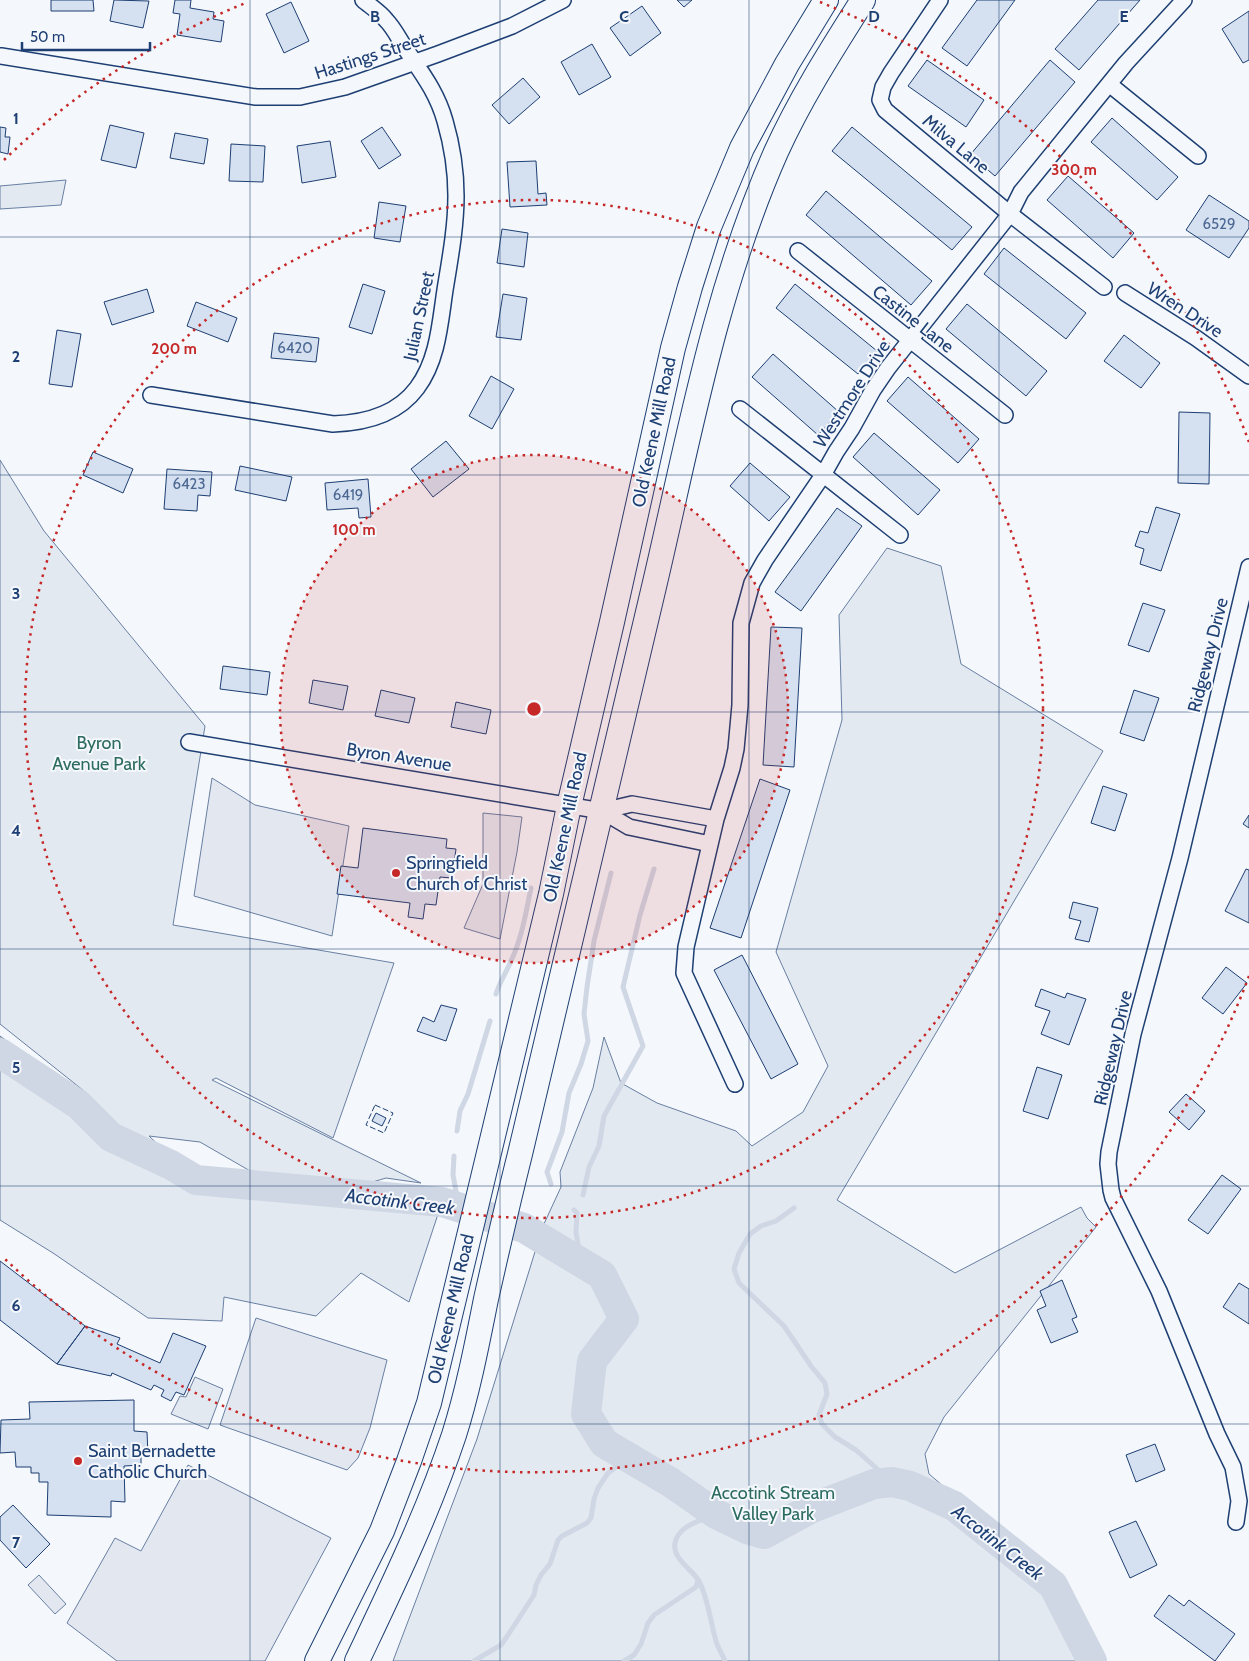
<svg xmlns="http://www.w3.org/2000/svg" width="1249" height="1661" font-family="Cabin,sans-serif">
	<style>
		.green { fill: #e3e9f0; stroke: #687fa3; fill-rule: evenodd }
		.parking { fill: #e3e8f0; stroke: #687fa3 }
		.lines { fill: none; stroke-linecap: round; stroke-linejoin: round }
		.stream { stroke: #cfd7e4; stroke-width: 5 }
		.river { stroke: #cfd7e4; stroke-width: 30 }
		.building { fill: #d5e0f0; stroke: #1d3f73 }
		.street-casing { stroke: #1d3f73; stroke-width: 18 }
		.primary-casing { stroke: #1d3f73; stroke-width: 26 }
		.street { stroke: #f4f7fb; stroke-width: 15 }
		.primary { stroke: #f4f7fb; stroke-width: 24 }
		.fence { stroke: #1d3f73; stroke-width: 1; stroke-dasharray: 6 2.5; stroke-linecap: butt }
		.grid { fill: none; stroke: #1d3f73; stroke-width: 1; stroke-opacity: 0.55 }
		.ring { fill: none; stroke: #c62828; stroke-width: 2.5; stroke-dasharray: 2.5 5 }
		.poi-dot { fill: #c62828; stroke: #f4f7fb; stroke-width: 2 }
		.labels { text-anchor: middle; stroke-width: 4; stroke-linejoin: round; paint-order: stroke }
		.number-label { font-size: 15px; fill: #4b6792 }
		.street-label { font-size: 18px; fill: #1d3f73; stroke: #f4f7fb }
		.park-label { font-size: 18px; fill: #2c6c60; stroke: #f4f7fb }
		.poi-label { font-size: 18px; fill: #1d3f73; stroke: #f4f7fb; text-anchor: start }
		.water-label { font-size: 19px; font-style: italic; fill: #1d3f73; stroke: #f4f7fb }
		.grid-label { font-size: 16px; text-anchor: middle; font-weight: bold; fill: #1d3f73; stroke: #f4f7fb; stroke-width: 4; stroke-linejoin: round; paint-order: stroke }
		.centre { fill: #c62828; stroke: #f4f7fb; stroke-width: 2.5 }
		.ring-label { font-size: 15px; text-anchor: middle; font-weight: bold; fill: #c62828; stroke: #f4f7fb; stroke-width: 4; stroke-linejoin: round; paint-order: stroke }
	</style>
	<rect width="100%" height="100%" fill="#f4f7fb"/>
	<path class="green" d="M66,180L61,205L0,209V186Z
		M0,460L44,531L205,726L173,925L394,963L333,1138L216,1078L212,1080L421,1183L386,1178L346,1190L442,1202L409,1302L361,1273L316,1316L224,1297L222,1321L148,1318L53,1253L0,1220V1036L62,1082L89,1095L0,1024ZM149,1136L200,1142L290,1194L196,1180Z
		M887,548L941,566L961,664L1103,751L837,1200L955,1273L1081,1207L1087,1218L1096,1227L944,1417L925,1454L929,1474L1002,1536L1068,1588L1100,1661H393L477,1439L543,1226L561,1187L560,1172L593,1088L604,1037L621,1083L657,1103L736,1131L752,1146L803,1112L828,1066L776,952L842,720L839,615Z
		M195,1377L223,1389L208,1429L171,1414L180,1396L186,1397Z"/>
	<path class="parking" d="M212,778L255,805L349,826L332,936L194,896Z
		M483,813L522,817L517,852L500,939L464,928L483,884Z
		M256,1318L387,1360L370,1428L358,1458L347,1470L220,1425Z
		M188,1465L331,1538L265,1661H117L67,1623L115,1538L141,1551Z
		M39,1575L66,1604L55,1614L28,1585Z"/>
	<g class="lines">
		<path class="stream" d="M496,994C500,981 506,973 511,961C522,938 526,912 531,888
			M457,1131L460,1111L468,1094L490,1021
			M454,1156L453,1175L459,1208
			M551,1184L547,1172L562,1132L569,1093L581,1064L588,1041L584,1014L587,987L594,941L611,873
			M583,1195L589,1167L599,1146L604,1116L643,1046L623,987L640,915L654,869
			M794,1208L776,1221L761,1226L750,1234L739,1253L734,1269L739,1283L784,1326L811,1366L825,1383L827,1394L819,1415L822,1424L835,1437L856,1450L892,1482
			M574,1210L577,1213L576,1232L581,1263
			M716,1514C702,1521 679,1524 675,1543C672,1559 692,1569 699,1581C709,1600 710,1623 717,1644C719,1650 723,1655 725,1661
			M474,1661L501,1645L508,1635L534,1595L536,1585L541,1575L550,1564L558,1540L562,1536L587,1523L591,1518L594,1499L598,1488L608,1473L628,1458
			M624,1661L634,1655L641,1644L648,1623L654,1615L696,1587L698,1580"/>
		<path class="river" d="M0,1053L79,1105L111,1137L171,1165L196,1180L442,1202L524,1228L602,1275L624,1319L592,1361L586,1414L604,1443L670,1482L716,1514L747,1529L764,1534L812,1508L874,1484L892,1482L910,1486L954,1506L1053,1585L1092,1661"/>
	</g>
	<path class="building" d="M51,0H93L94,11H51Z
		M114,0L149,1L143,28L110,21Z
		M175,0H191L190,8L214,12L213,19L224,21L221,42L177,35L180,14L173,13Z
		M677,0H692L684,7Z
		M977,0H1015L967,66L942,48Z
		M1098,0H1140L1079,70L1055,49Z
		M291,2L309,41L284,53L266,14Z
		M642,6L661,33L630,56L610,28Z
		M1249,11V60L1243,63L1222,29Z
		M592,44L611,77L579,95L561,62Z
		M927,60L984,100L966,127L908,86Z
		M1050,60L1075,82L995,176L970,155Z
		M523,78L540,97L509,124L492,105Z
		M1112,118L1178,177L1157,200L1091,142Z
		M110,125L144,133L136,168L101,160Z
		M0,127L6,128L5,137H10L8,154L0,152Z
		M382,127L401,155L379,169L361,141Z
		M852,127L972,227L952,250L832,151Z
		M175,133L208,139L204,164L170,158Z
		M330,141L336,177L302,183L297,146Z
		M231,144L265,146L263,182L229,181Z
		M536,161L538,194L546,193L547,205L510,207L507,162Z
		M1068,176L1134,233L1113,258L1047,200Z
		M826,191L932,281L911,305L806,215Z
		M1209,195L1249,221V228L1229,258L1186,230Z
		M379,202L406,206L400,242L374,238Z
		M502,229L528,233L524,267L497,263Z
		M1004,248L1086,313L1066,339L984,274Z
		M363,284L385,291L372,334L349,327Z
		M795,284L877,351L858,374L776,308Z
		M147,289L154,312L112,325L104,302Z
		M503,294L527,298L521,340L496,337Z
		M196,302L237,318L228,342L187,326Z
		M967,304L1047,371L1026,396L946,329Z
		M57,330L81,334L72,387L49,384Z
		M274,333L319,338L316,362L271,358Z
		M1124,335L1160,363L1141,388L1104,361Z
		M773,354L839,412L818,435L752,377Z
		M491,376L514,389L492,429L469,416Z
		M908,377L979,439L958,463L887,401Z
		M1179,412L1210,413L1209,484L1178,483Z
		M874,433L940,490L918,515L853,457Z
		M446,441L469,469L433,497L411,469Z
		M93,452L133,469L123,493L83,475Z
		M750,463L790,497L769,521L730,486Z
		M240,466L292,477L286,501L235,490Z
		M167,469L212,472L210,496L198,495L197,511L164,509Z
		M368,479L371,517L359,518L358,508L327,510L325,483Z
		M1156,507L1180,514L1161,571L1140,564L1144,549L1135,546L1140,531L1148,533Z
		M837,508L862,526L801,611L775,592Z
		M1143,603L1165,610L1149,652L1128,645Z
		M771,627L802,628L794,767L763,765Z
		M223,666L270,672L267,695L220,689Z
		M313,680L348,686L343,710L309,703Z
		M381,690L415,698L409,723L375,716Z
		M1134,690L1159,698L1144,741L1120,733Z
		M456,702L491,710L486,734L451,727Z
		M760,779L790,790L741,938L710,928Z
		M1103,786L1127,794L1115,831L1091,823Z
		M1249,815V828L1243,824Z
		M363,828L447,839L446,848L456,849L452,878L440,877L436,905L425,904L423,919L408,917L410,903L337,894L341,866L358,868Z
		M1246,869L1249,870V923L1225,911Z
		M1073,902L1098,908L1089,942L1075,939L1081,921L1069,918Z
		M742,955L798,1064L771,1079L714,970Z
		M1226,967L1247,983L1223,1014L1202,998Z
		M1041,989L1065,998L1067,993L1086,999L1069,1045L1041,1034L1050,1011L1035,1006Z
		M441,1005L457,1009L446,1041L417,1031L423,1017L434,1022Z
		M1037,1067L1062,1075L1048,1119L1023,1111Z
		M1186,1094L1205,1111L1189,1130L1169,1112Z
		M376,1113L386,1118L382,1126L372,1121Z
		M1222,1175L1241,1189L1208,1234L1188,1220Z
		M0,1261L85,1326L57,1364L0,1320Z
		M1062,1280L1077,1317L1072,1319L1078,1332L1051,1343L1037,1310L1046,1306L1040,1291Z
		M1239,1283L1249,1289V1324L1223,1307Z
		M85,1326L120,1338L117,1344L160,1363L173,1333L206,1346L184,1395L176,1392L171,1401L161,1396L164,1390L154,1385L151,1390L112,1373L111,1376L57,1364Z
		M134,1400V1431L147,1432L148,1455L141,1456V1465L124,1466L125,1502L111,1501V1517L47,1515L48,1482H39V1473H31V1467H16L15,1452L0,1453L1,1420L30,1419L29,1402Z
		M1155,1444L1165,1470L1136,1482L1126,1455Z
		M13,1505L50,1544L26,1568L0,1540V1517Z
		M1136,1521L1157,1565L1130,1578L1109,1532Z
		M1169,1595L1184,1606L1189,1600L1235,1634L1215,1661L1154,1616Z"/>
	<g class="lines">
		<defs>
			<path id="street" d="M940,0L891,73L883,87L880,100L885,110L1010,214L1104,287
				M1,56L256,97H300L345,87L438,54L512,26L563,0
				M1109,84L1198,156
				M798,251L1005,415
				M1125,293L1196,338L1249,376
				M151,395L333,424C365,423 397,415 417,388C438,360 440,323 445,290C450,259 456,227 456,196C456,171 452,145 445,121C437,92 421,72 405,48C399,39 394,28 386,20C380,12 370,6 363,0
				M740,409L900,535
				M189,742L602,811L632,804L716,819
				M602,811L629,827L710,844
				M735,1084L684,973L686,947L716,819L732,768L736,749L740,705L741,623L752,583L765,560L823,475L836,452L852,428L873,390L888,368L1010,214L1021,192L1126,63L1184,0
				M1236,1522L1239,1501L1233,1467L1217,1434L1159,1291L1113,1198L1111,1190L1108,1164L1109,1152L1133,1034L1180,858L1249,567"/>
			<path id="primary" d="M317,1661L382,1531L409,1461L429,1403L551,894L569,806L612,622L673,348L690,287L709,227L742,148L787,64L826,0
				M357,1661C392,1587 428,1513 454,1435C468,1391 477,1344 486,1299C497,1250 508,1202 520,1154C565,966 609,778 653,591C688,443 714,292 776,152C800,99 832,49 863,0"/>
		</defs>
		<use href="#street" class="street-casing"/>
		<use href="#primary" class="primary-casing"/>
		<use href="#street" class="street"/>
		<use href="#primary" class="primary"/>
		<path class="fence" d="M375,1105L393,1113L384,1133L366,1125Z"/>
	</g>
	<path class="grid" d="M250,0V1661M500,0V1661M749,0V1661M999,0V1661M0,237H1249M0,475H1249M0,712H1249M0,949H1249M0,1186H1249M0,1424H1249"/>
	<circle cx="534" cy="709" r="254" fill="#c62828" fill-opacity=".12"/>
	<g class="ring">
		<circle cx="534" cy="709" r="254"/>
		<circle cx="534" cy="709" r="509"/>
		<path d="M1249 976A763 763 0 0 1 4 1258M4 160A763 763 0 0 1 248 2M820 2A763 763 0 0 1 1249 442"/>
	</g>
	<g class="poi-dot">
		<circle cx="396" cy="873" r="5"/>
		<circle cx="78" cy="1461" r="5"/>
	</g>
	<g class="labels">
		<g class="number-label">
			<text x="1219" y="229">6529</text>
			<text x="295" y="353">6420</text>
			<text x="189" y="489">6423</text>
			<text x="348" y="500">6419</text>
		</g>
		<g class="street-label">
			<text transform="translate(370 56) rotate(-18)" y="6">Hastings Street</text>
			<text transform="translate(956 144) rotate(40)" y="6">Milva Lane</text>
			<text transform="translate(1185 310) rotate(33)" y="6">Wren Drive</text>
			<text transform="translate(419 316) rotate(-78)" y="6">Julian Street</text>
			<text transform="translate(913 319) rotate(38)" y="6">Castine Lane</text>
			<text transform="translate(852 394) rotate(-57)" y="6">Westmore Drive</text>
			<text transform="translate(654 432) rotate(-78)" y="6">Old Keene Mill Road</text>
			<text transform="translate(1208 655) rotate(-76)" y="6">Ridgeway Drive</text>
			<text transform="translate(399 757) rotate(9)" y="6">Byron Avenue</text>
			<text transform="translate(565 827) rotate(-78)" y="6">Old Keene Mill Road</text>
			<text transform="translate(1113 1048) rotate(-77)" y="6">Ridgeway Drive</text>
			<text transform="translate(451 1309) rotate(-77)" y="6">Old Keene Mill Road</text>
		</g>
		<g class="park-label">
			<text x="99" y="749">Byron<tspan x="99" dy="21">Avenue Park</tspan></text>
			<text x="773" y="1499">Accotink Stream<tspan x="773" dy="21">Valley Park</tspan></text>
		</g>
		<g class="poi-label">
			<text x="406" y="869">Springfield<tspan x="406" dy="21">Church of Christ</tspan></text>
			<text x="88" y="1457">Saint Bernadette<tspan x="88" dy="21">Catholic Church</tspan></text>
		</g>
		<g class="water-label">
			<text transform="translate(400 1201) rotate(7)" y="7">Accotink Creek</text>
			<text transform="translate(998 1542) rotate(38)" y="7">Accotink Creek</text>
		</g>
	</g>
	<g class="grid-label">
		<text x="375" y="22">B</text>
		<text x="624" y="22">C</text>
		<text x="874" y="22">D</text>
		<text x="1124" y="22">E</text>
		<text x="16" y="124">1</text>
		<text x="16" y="362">2</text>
		<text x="16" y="599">3</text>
		<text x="16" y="836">4</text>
		<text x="16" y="1073">5</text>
		<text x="16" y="1311">6</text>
		<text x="16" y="1548">7</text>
	</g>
	<circle cx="534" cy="709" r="8" class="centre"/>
	<g class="ring-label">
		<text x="1074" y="175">300 m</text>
		<text x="174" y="354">200 m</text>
		<text x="354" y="535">100 m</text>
	</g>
	<path d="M22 42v8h128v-8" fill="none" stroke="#1d3f73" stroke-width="2.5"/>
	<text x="30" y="42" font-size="15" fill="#1d3f73" stroke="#f4f7fb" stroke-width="4" paint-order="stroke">50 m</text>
</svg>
